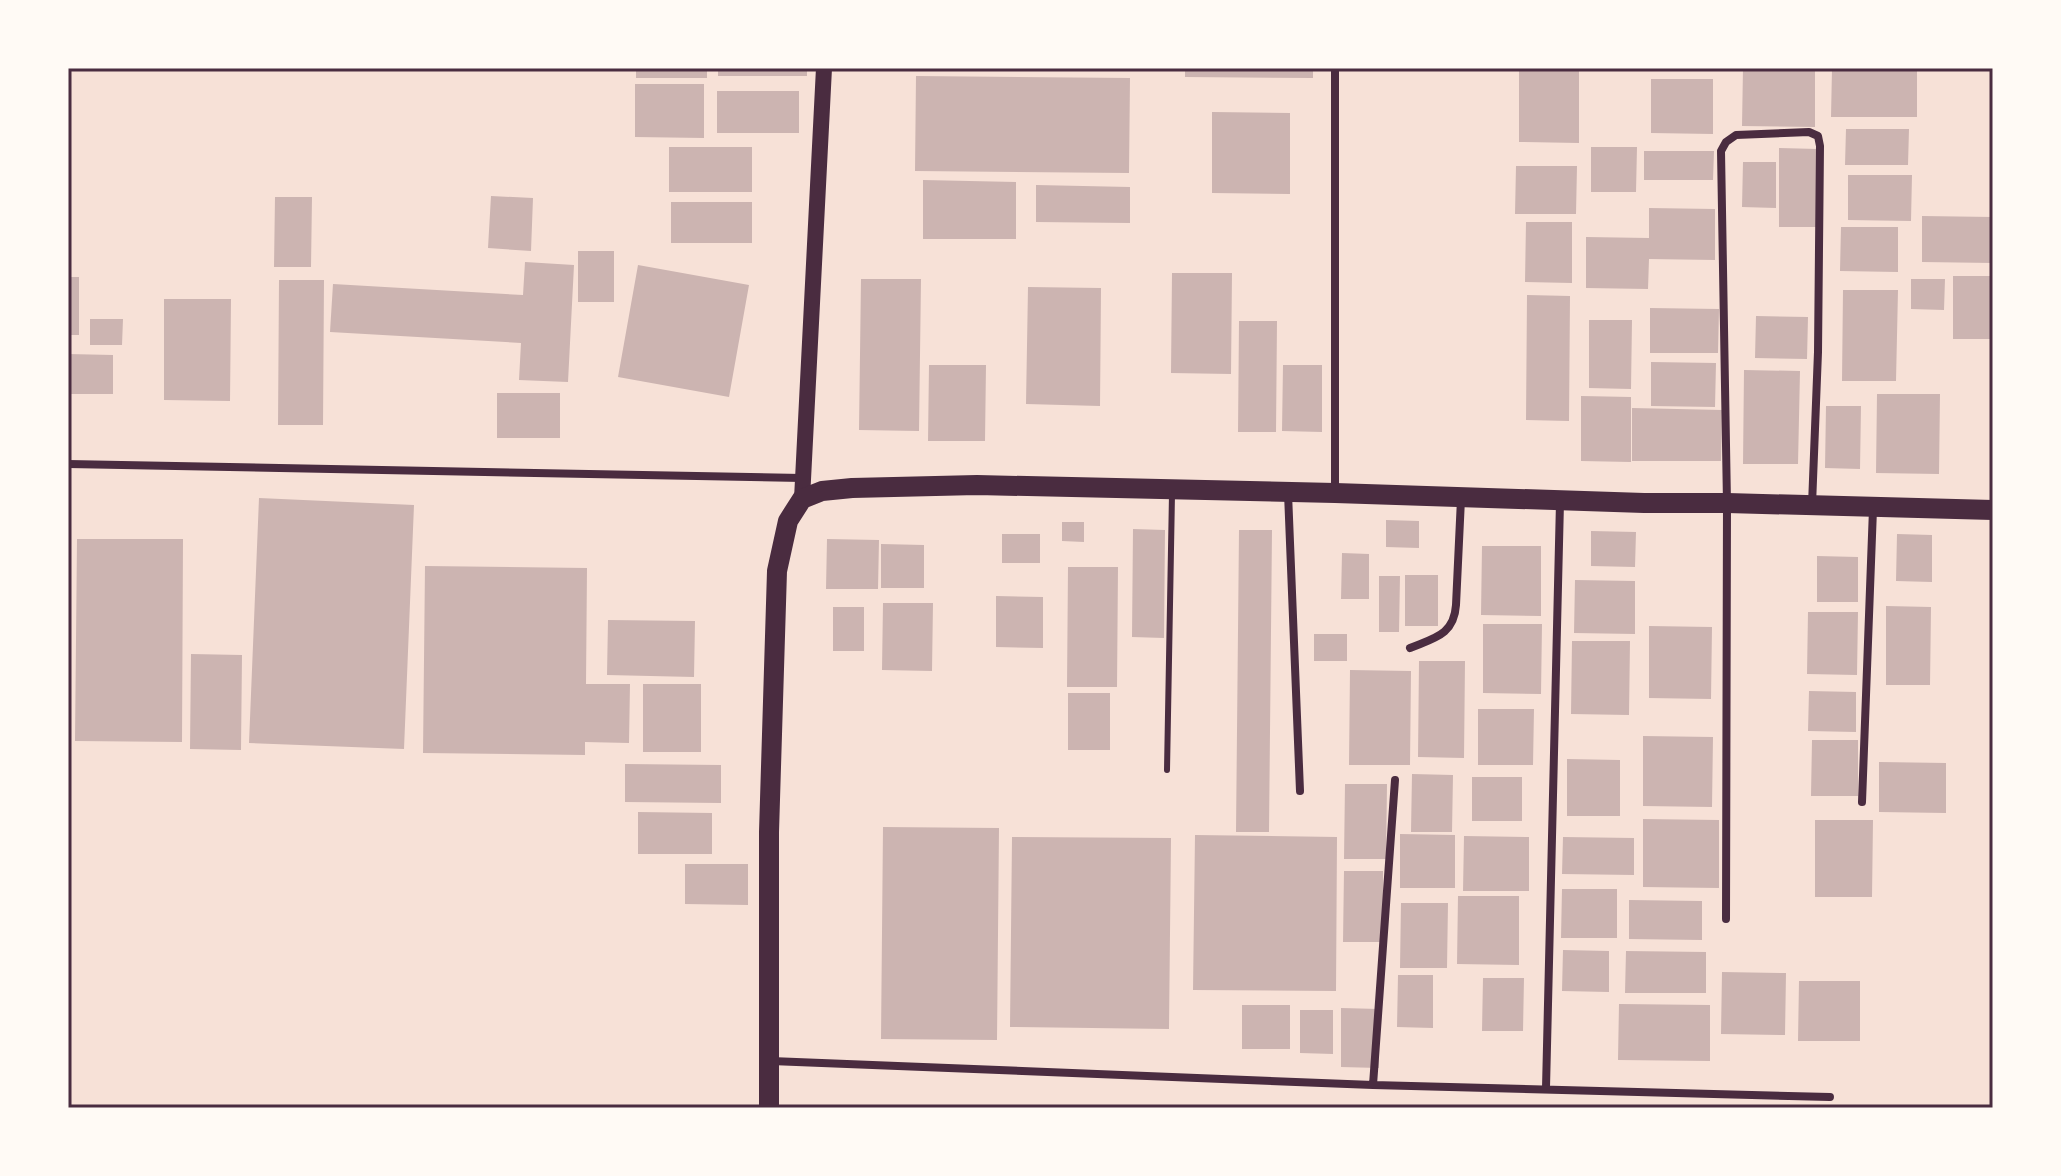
<svg xmlns="http://www.w3.org/2000/svg" width="2061" height="1176" font-family="Mulish,sans-serif">
	<style>
		.building { fill: #ccb4b1 }
		.lines { fill: none; stroke-linecap: round; stroke-linejoin: round }
		.service { stroke: #4a2c40; stroke-width: 6 }
		.minor { stroke: #4a2c40; stroke-width: 8 }
		.secondary { stroke: #4a2c40; stroke-width: 16 }
		.primary { stroke: #4a2c40; stroke-width: 20 }
		.neatline { fill: none; stroke: #4a2c40; stroke-width: 3 }
	</style>
	<rect width="100%" height="100%" fill="#f7e1d7"/>
	<path class="building" d="M636,68H707V78H636Z
		M718,68H807V76H718Z
		M1185,68H1313V78L1185,77Z
		M1743,68H1815V127L1742,126Z
		M1832,69L1917,70V117H1831Z
		M1519,71H1579V143L1519,142Z
		M916,76L1130,78L1129,173L915,171Z
		M1651,79H1713V134L1651,133Z
		M635,84H704V138L635,137Z
		M717,91H799V133H717Z
		M1212,112L1290,113V194L1212,193Z
		M1846,129H1909L1908,165H1845Z
		M669,147H752V192H669Z
		M1591,147H1637L1636,192H1591Z
		M1779,148L1818,149L1817,227H1779Z
		M1644,151H1714L1713,180H1644Z
		M1743,162H1776V208L1742,207Z
		M1516,166H1577L1576,214H1515Z
		M1848,175H1912L1911,221L1848,220Z
		M923,180L1016,182V239H923Z
		M1036,185L1130,187V223L1036,222Z
		M491,196L533,198L531,251L488,248Z
		M275,197H312L311,267H274Z
		M671,202H752V243H671Z
		M1649,208L1715,209V260L1649,259L1648,289L1586,288V237L1649,238Z
		M1922,216L1993,217V263L1922,262Z
		M1526,222H1572V283L1525,282Z
		M1841,227H1898V272L1840,271Z
		M578,251H614V302H578Z
		M525,262L574,265L568,382L519,380L521,343L330,332L333,284L523,295Z
		M638,265L749,285L729,397L618,377Z
		M1172,273H1232L1231,374L1171,373Z
		M1953,276H1993V339H1953Z
		M68,277H79V335H68Z
		M861,279H921L919,431L859,430Z
		M1911,279H1945L1944,310L1911,309Z
		M279,280H324L323,425H278Z
		M1028,287L1101,288L1100,406L1026,404Z
		M1843,290H1898L1896,381H1842Z
		M1527,295L1570,296L1569,421L1526,420Z
		M164,299H231L230,401L164,400Z
		M1650,308L1719,309L1718,353H1650Z
		M1756,316L1808,317L1807,359L1755,358Z
		M90,319H123L122,345H90Z
		M1589,320H1632L1631,389L1589,388Z
		M1239,321H1277L1276,432H1238Z
		M68,354L113,355V394H68Z
		M1651,362L1716,363L1715,407L1651,406Z
		M929,365H986L985,441H928Z
		M1283,365H1322V432L1282,431Z
		M1744,370L1800,371L1798,464H1743Z
		M497,393H560V438H497Z
		M1877,394H1940L1939,474L1876,473Z
		M1581,396L1631,397V462L1581,461Z
		M1826,406H1861L1860,469L1825,468Z
		M1632,408L1722,410L1721,461H1632Z
		M259,498L414,505L404,749L249,743Z
		M1386,520L1419,521V548L1386,547Z
		M1062,522H1084V542L1062,541Z
		M1133,529L1165,530L1164,638L1132,637Z
		M1239,530H1272L1269,832H1236Z
		M1591,531L1636,532L1635,567L1591,566Z
		M1002,534H1040V563H1002Z
		M1897,534L1932,535V582L1896,581Z
		M77,539H183L182,742L75,741Z
		M827,539L879,540L878,589H826Z
		M881,544L924,545V588H881Z
		M1482,546H1541V616L1481,615Z
		M1342,553L1369,554V599H1341Z
		M1817,556L1858,557V602H1817Z
		M425,566L587,568L586,684H630L629,743L585,742V755L423,753Z
		M1068,567H1118L1117,687H1067Z
		M1405,575H1438V626H1405Z
		M1379,576H1400L1399,632H1379Z
		M1575,580L1635,581V634L1574,633Z
		M996,596L1043,597V648L996,647Z
		M883,603H933L932,671L882,670Z
		M1886,606L1931,607L1930,685H1886Z
		M833,607H864V651H833Z
		M1808,612H1858L1857,675L1807,674Z
		M608,620L695,621L694,677L607,675Z
		M1483,624H1542L1541,694L1483,693Z
		M1649,626L1712,627L1711,699L1649,698Z
		M1314,634H1347V661H1314Z
		M1572,641H1630L1629,715L1571,714Z
		M191,654L242,655L241,750L190,749Z
		M1419,661H1465L1464,758L1418,757Z
		M1350,670L1411,671L1410,765H1349Z
		M643,684H701V752H643Z
		M1809,691L1856,692V732L1808,731Z
		M1068,693H1110V750H1068Z
		M1478,709H1534L1533,765H1478Z
		M1643,736L1713,737L1712,807L1643,806Z
		M1812,740H1858V796H1811Z
		M1567,759L1620,760V816H1567Z
		M1879,762L1946,763V813L1879,812Z
		M625,764L721,765V803L625,802Z
		M1412,774L1453,775L1452,832H1411Z
		M1472,777H1522V821H1472Z
		M1345,784H1387L1386,859H1344Z
		M638,812L712,813V854H638Z
		M1643,819L1719,820V888L1643,887Z
		M1815,820H1873L1872,897H1815Z
		M883,827L999,828L997,1040L881,1039Z
		M1400,834L1455,835V888H1400Z
		M1195,835L1337,837L1336,991L1193,990Z
		M1464,836L1529,837V891H1463Z
		M1012,837L1171,838L1169,1029L1010,1027Z
		M1563,837L1634,838V875L1562,874Z
		M685,864H748V905L685,904Z
		M1344,871H1383V942H1343Z
		M1562,889H1617V938H1561Z
		M1458,896H1519V965L1457,964Z
		M1629,900L1702,901V940L1629,939Z
		M1401,903H1448L1447,968H1400Z
		M1563,950L1609,951V992L1562,991Z
		M1626,951L1706,952V993H1625Z
		M1722,972L1786,973L1785,1035L1721,1034Z
		M1398,975H1433V1028L1397,1027Z
		M1483,978H1524L1523,1031H1482Z
		M1799,981H1860V1041H1798Z
		M1619,1004L1710,1005V1061L1618,1060Z
		M1242,1005H1290V1049H1242Z
		M1341,1008L1379,1009V1068L1341,1067Z
		M1300,1010H1333V1054L1300,1053Z"/>
	<g class="lines">
		<path class="service" d="M1167,770L1172,494"/>
		<path class="minor" d="M68,464L802,478
			M1335,492V68
			M1288,493L1300,791
			M1410,648C1434,638 1454,635 1456,605L1461,499
			M1862,802L1873,509
			M1726,919L1727,503L1721,151L1726,142L1736,135L1809,132L1818,136L1820,146L1818,352L1812,505
			M771,1061L1373,1085L1830,1097
			M1373,1085L1395,780
			M1546,1088L1560,502"/>
		<path class="secondary" d="M802,499L824,68"/>
		<path class="primary" d="M769,1108V832L777,571L788,521L802,499L822,491L852,488L977,485L1335,493L1644,503H1727L1993,510"/>
	</g>
	<rect width="2061" height="1176" fill="none" stroke="#fffaf5" stroke-width="140"/>
	<rect x="70" y="70" width="1921" height="1036" class="neatline"/>
</svg>
